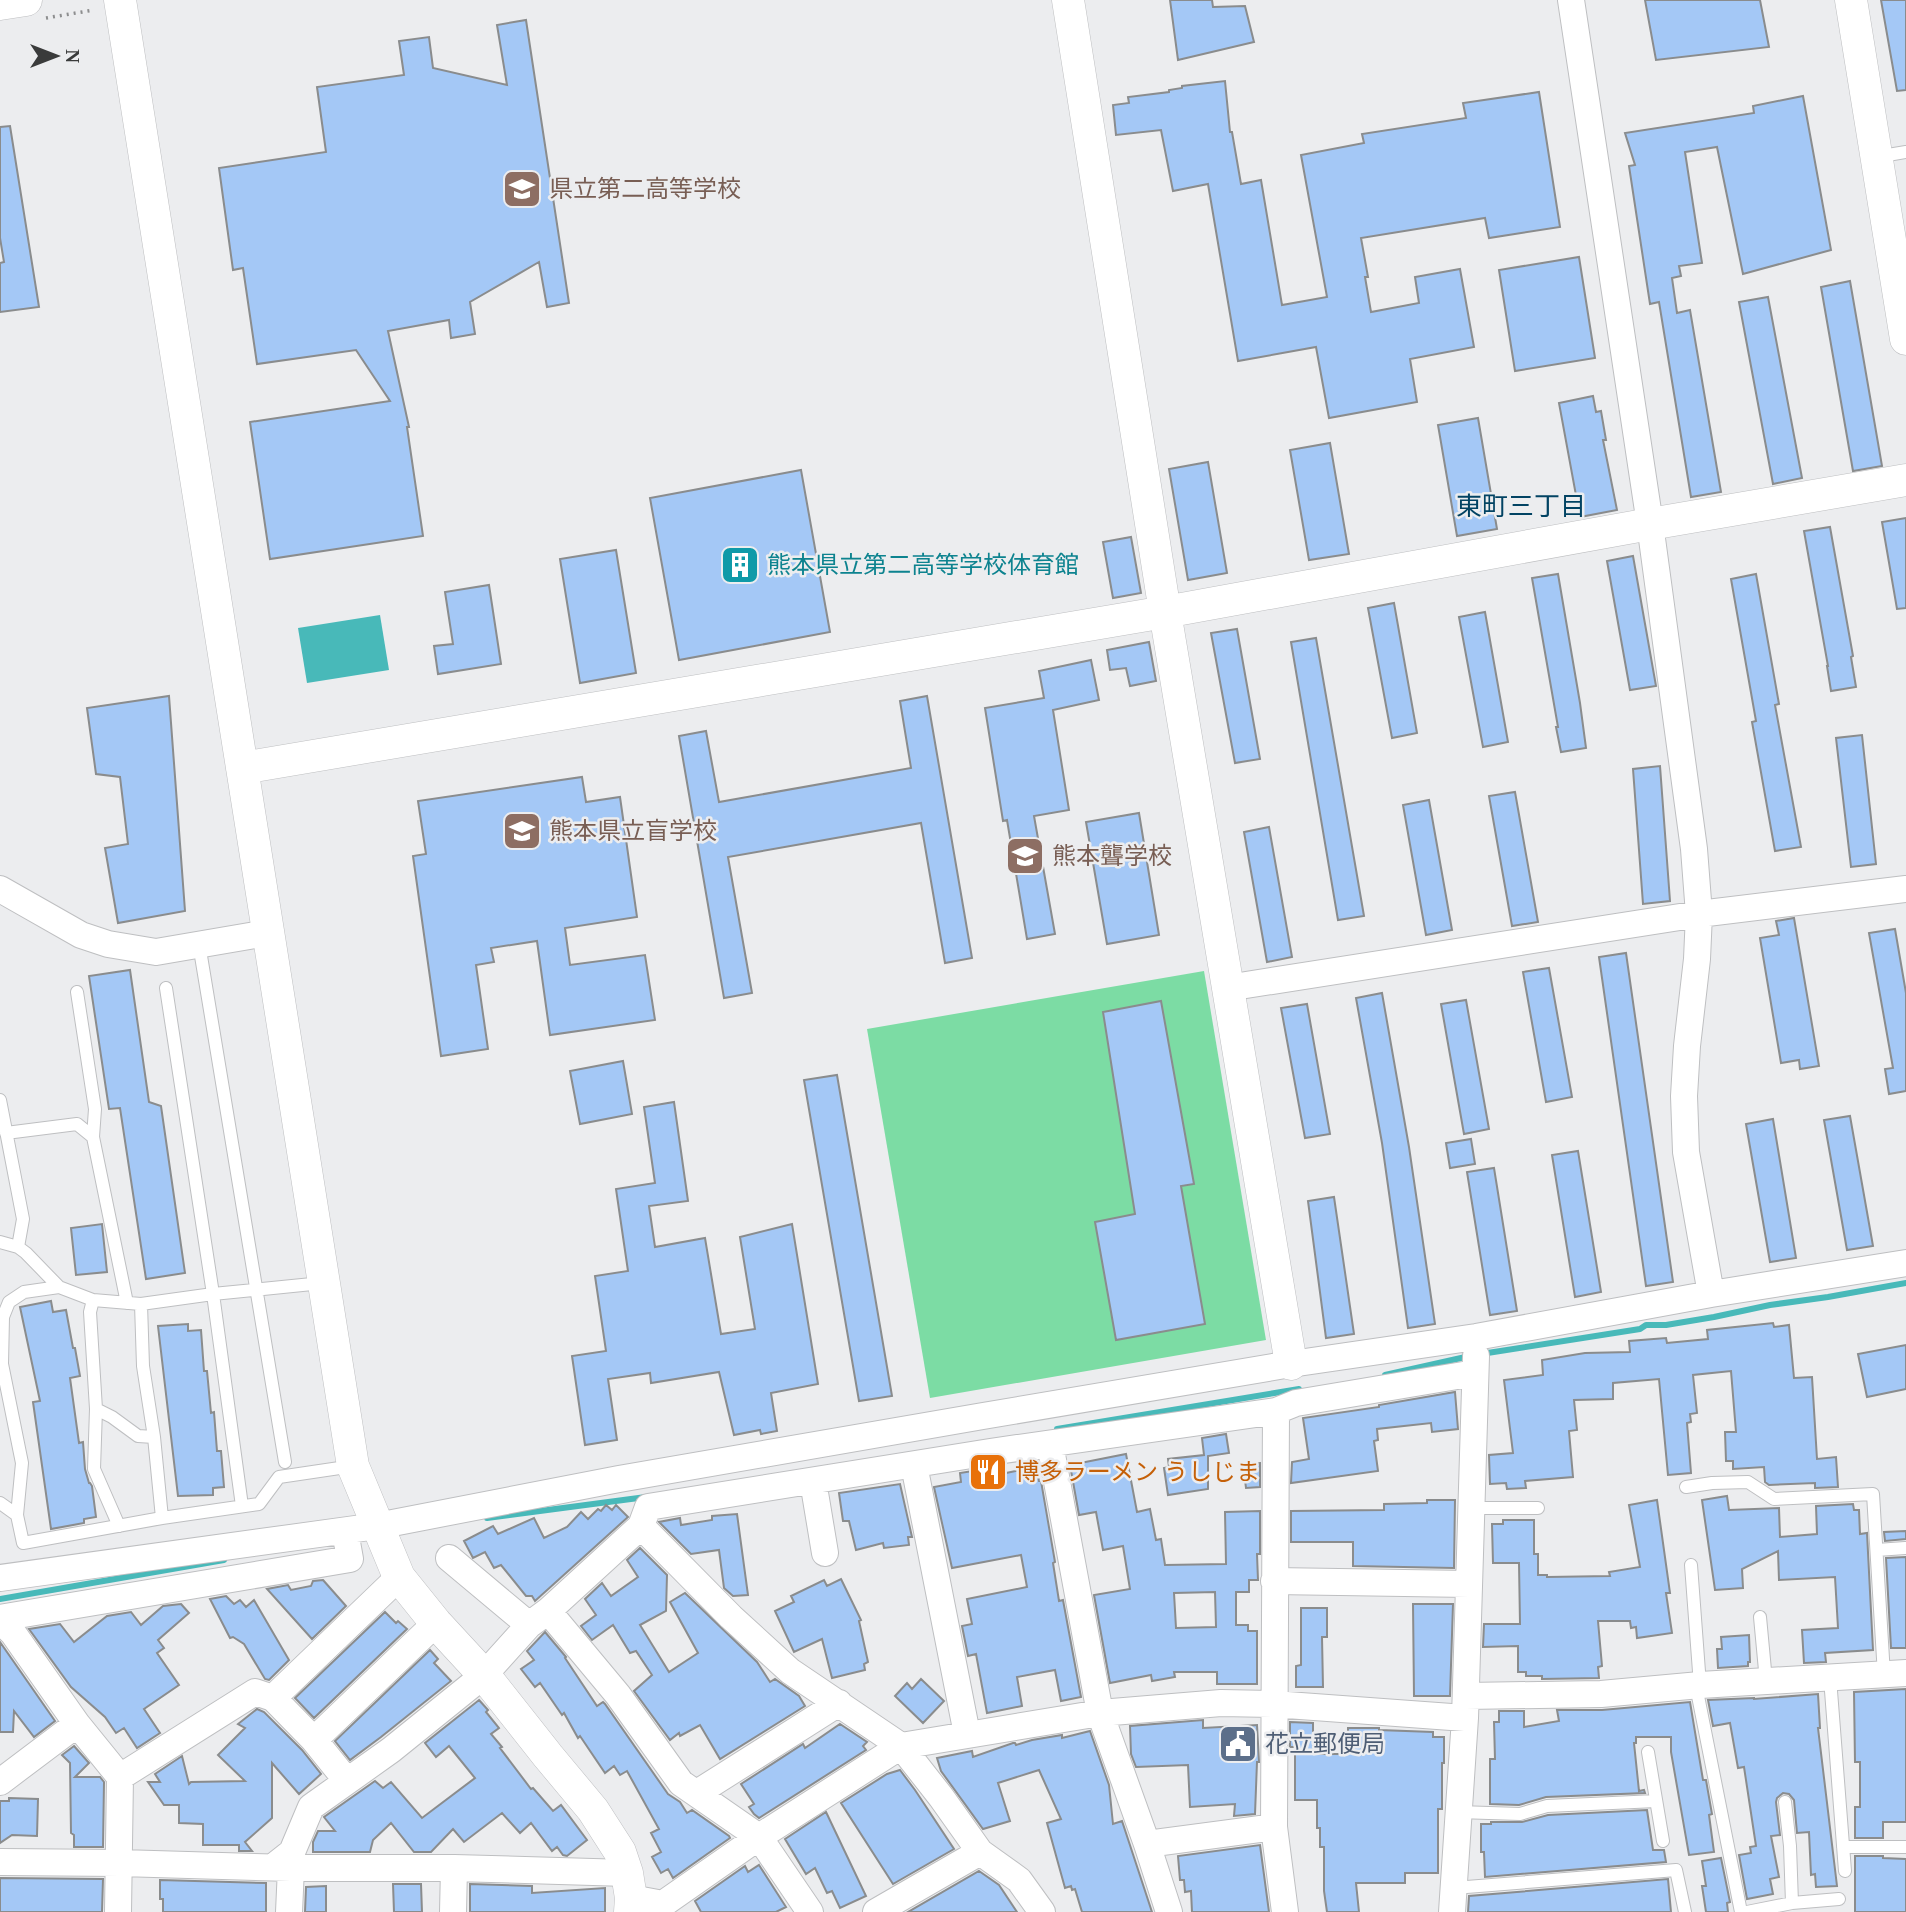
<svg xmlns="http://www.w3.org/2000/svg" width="1906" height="1912" font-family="'Times New Roman','Noto Sans JP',serif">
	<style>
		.green { fill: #7cdca4 }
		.water { fill: #48b9b9 }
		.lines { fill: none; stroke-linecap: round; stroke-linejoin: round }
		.stream { stroke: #48b9b9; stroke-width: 6 }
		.building { fill: #a4c8f6; stroke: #8a8c8d; stroke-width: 2; fill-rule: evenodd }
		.service-casing { stroke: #bebfc1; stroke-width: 14 }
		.minor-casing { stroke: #bebfc1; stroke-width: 28 }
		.tertiary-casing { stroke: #bebfc1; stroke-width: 33 }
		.path { stroke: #8d8e8f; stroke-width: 3.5; stroke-dasharray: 2 5; stroke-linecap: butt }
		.service { stroke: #fff; stroke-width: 12 }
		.minor { stroke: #fff; stroke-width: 26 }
		.tertiary { stroke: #fff; stroke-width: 32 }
		.labels { text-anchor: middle; stroke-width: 5; stroke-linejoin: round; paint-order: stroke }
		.education-label { font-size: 24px; fill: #785e54; stroke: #ecedef; text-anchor: start }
		.culture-label { font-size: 24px; fill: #0d838f; stroke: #ecedef; text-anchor: start }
		.food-label { font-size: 24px; fill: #c56008; stroke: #ecedef; text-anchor: start }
		.service-label { font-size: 24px; fill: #4e5e75; stroke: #ecedef; text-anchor: start }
		.neighbourhood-label { font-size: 26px; fill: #024363; stroke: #ecedef }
	</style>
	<rect width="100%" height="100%" fill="#ecedef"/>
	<path class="green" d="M1204,971L1266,1340L930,1398L867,1029Z"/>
	<path class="water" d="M380,615L389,670L307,683L298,628Z"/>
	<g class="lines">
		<path class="stream" d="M1481,1354L1640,1329L1646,1325H1666L1714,1317L1770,1305L1828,1297L1906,1283
			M1385,1375L1470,1356
			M1057,1429L1299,1389
			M487,1518L646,1497
			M0,1599L224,1560"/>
	</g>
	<path class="building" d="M1170,0H1212L1213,7L1245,6L1254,42L1178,60Z
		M1645,0H1760L1769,47L1656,60Z
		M1881,0H1906V90L1897,91Z
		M526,20L569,303L547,307L539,262L470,302L475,334L451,338L449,320L388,331L409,427H407L423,536L270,559L250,422L390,401L356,350L257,364L243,268L233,270L219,168L326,152L317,87L404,75L399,41L429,37L433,68L507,85L497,25Z
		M1225,81L1230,132H1232L1241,184L1261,180L1282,305L1327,297L1301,155L1364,143L1362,134L1466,118L1463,103L1539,92L1560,227L1489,238L1485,218L1361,238L1368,277H1365L1371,312L1419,303L1415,277L1460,269L1474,347L1410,359L1417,402L1329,418L1316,347L1238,361L1208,184L1173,191L1161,130L1116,135L1113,105L1129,103L1128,97L1169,92V90L1182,88V86Z
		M1803,96L1831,250L1743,274L1717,147L1685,152L1702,263L1679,266L1681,276L1672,278L1677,313L1690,310L1721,492L1691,497L1659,302L1650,304L1629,166L1635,165L1625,133L1754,113L1753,106Z
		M10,126L39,307L0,312V263L4,262L0,238V127Z
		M1579,257L1595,358L1515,371L1499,270Z
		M1850,281L1882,466L1853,471L1821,287Z
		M1768,297L1802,478L1773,484L1739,302Z
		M1593,396L1596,412L1601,411L1606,440H1603L1617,510L1580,517L1559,403Z
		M1478,418L1497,529L1457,536L1438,425Z
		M1330,443L1349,554L1309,560L1290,450Z
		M1208,462L1227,573L1188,580L1169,469Z
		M801,470L830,632L679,660L650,498Z
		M1906,518V608L1897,609L1882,522Z
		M1830,527L1853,656L1851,657L1856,687L1831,691L1827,666H1828L1804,531Z
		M1131,537L1141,593L1113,598L1103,542Z
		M616,550L636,673L580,683L560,559Z
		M1633,556L1656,686L1630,690L1607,561Z
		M1558,574L1580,703L1586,748L1561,752L1556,727H1558L1532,578Z
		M1756,574L1779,704L1775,705L1801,847L1775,851L1752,722L1756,721L1731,579Z
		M489,585L501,664L438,674L434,646L453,644L445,592Z
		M1394,603L1417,733L1392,738L1368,608Z
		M1485,612L1508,742L1483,747L1459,617Z
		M1237,629L1260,759L1235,763L1211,633Z
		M1316,638L1364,916L1338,920L1291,642Z
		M1149,642L1156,681L1130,686L1126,668L1110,670L1107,650Z
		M1091,660L1099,700L1053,710L1069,810L1034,816L1055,934L1027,939L1007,820L1003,821L985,708L1044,698L1039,671Z
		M169,696L185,911L118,923L105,848L128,844L120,777L96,774L87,708Z
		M927,696L972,958L945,963L921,823L728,857L752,993L724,998L679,736L706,731L719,802L911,768L900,701Z
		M1862,735L1876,864L1851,867L1836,738Z
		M1660,766L1670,901L1643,904L1633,769Z
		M582,777L586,802L620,797L637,917L565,928L570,965L645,955L655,1020L550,1035L537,941L491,948L494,962L476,965L488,1049L441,1056L413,856L426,854L418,801Z
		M1515,792L1538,922L1512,926L1489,796Z
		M1429,800L1452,930L1426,935L1403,805Z
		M1139,813L1159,935L1107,944L1086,822Z
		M1269,827L1292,957L1267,962L1244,832Z
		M1794,918L1819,1066L1800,1069L1799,1060L1781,1063L1760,938L1779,935L1776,921Z
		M1895,929L1906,993V1091L1889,1094L1885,1069L1893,1068L1869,933Z
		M1626,953L1673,1282L1646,1286L1599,957Z
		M1549,968L1572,1097L1546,1102L1523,972Z
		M130,970L149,1102L161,1106L185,1273L146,1279L120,1108L109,1109L89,976Z
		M1382,993L1409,1147L1435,1324L1408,1328L1382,1143L1356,998Z
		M1466,1000L1489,1129L1464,1134L1441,1004Z
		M1161,1001L1194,1184L1181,1186L1205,1324L1116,1340L1095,1222L1135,1214L1103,1012Z
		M1307,1004L1330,1134L1305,1138L1281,1008Z
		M623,1061L632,1114L580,1124L570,1071Z
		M837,1075L892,1396L859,1401L804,1080Z
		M674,1102L688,1201L649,1206L655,1247L705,1238L721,1334L755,1329L740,1237L792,1224L818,1384L771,1393L777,1431L761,1434L760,1430L734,1435L719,1372L651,1383L650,1373L608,1379L617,1440L585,1445L572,1356L606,1351L595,1276L628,1271L616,1189L655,1183L644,1107Z
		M1850,1116L1873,1246L1847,1250L1824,1120Z
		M1773,1119L1796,1258L1770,1262L1746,1124Z
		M1471,1139L1475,1164L1450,1168L1446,1143Z
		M1578,1151L1601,1292L1575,1297L1552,1155Z
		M1494,1168L1517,1311L1490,1315L1467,1172Z
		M1334,1197L1354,1334L1326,1338L1308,1201Z
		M102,1224L107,1272L76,1275L71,1228Z
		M51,1301L53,1312L66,1310L73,1348H75L80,1376L70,1378L79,1443L83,1442L85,1469L89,1483H90L92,1486L96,1517L84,1519V1523L51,1529L33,1402L40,1401L20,1307Z
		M1773,1323L1774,1327L1789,1325L1794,1378L1812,1377L1817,1459L1836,1457L1838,1487L1815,1488V1483L1769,1485L1765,1482L1764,1467L1733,1469V1461H1726L1725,1432H1736L1731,1371L1693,1375L1697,1413L1690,1414L1691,1422L1687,1423L1691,1473L1668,1475L1659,1379L1613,1383V1399L1574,1400L1577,1430L1569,1431L1573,1477L1525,1481L1526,1488L1507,1489L1506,1483L1490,1484L1489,1455L1513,1453L1504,1380L1543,1375L1542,1360L1585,1353L1630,1352L1629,1341L1666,1338L1667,1343L1708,1339L1707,1330Z
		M188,1324V1331L201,1330L204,1371H207L211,1413L214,1412L217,1451H221L224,1487L213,1488V1495L178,1496L158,1326Z
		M1906,1345V1389L1867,1397L1858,1354Z
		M1455,1392L1458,1429L1432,1432L1431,1423L1377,1429L1378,1440L1374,1441L1378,1471L1291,1483L1292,1462L1309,1459L1303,1418L1379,1407V1405Z
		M1226,1434L1229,1453L1208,1456V1489L1168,1495L1164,1468L1169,1467L1168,1459L1204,1455L1202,1438Z
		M1126,1454L1137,1512L1150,1509L1156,1540L1161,1539L1165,1565L1226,1564L1225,1512L1260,1511V1554H1257L1258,1580H1249V1592H1236V1625H1248V1631H1257V1684H1217V1672H1174L1175,1677L1152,1681L1151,1675L1110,1683L1094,1595L1130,1589L1123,1546L1103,1550L1096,1512L1079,1515L1070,1465ZM1215,1592L1216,1627L1176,1628L1174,1593Z
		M1260,1463V1487L1246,1488L1243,1464Z
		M1004,1466L1006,1473L1036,1467L1039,1481H1041L1055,1562L1053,1563L1059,1601L1063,1600L1081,1697L1061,1701L1055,1670L1017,1677L1022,1706L987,1713L976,1654L968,1656L962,1626L972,1624L967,1599L1027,1587L1021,1555L952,1568L934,1487L961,1482L960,1473Z
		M900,1484L912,1537H908L909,1545L884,1548L883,1543L856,1550L849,1521H843L839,1493Z
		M1727,1496L1729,1510L1779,1508L1780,1537L1817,1534L1816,1506L1853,1504L1854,1510H1859L1860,1534L1867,1533L1873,1650L1825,1653L1826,1662L1804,1663L1802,1630L1838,1628L1835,1577L1779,1580L1778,1551L1742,1569L1743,1588L1715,1590L1702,1500Z
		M1427,1500H1455L1454,1568L1353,1566V1542H1291V1511L1384,1510V1504L1427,1503Z
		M1657,1500L1670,1593H1666L1672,1633L1637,1638L1636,1627L1631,1628L1630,1621H1598L1602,1666L1598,1667L1599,1678L1542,1679V1676H1526V1672H1518V1646L1483,1647L1484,1624H1520L1519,1563H1493L1492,1524H1503V1520H1534V1554H1538V1575H1547V1577L1610,1576L1609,1572L1640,1567L1629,1505Z
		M606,1505L612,1510L616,1505L628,1517L535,1601L532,1596H526L501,1565L494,1568L485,1552L473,1558L464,1541L493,1526L498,1534L534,1518L544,1538L567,1527L581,1512L588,1519L598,1509L601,1511Z
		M737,1514L748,1595L733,1596L724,1588L719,1550L691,1554L659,1522L680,1518L681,1525L712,1520V1516Z
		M1906,1531V1539L1885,1541L1884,1532Z
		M640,1548L667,1575L666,1611L640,1625L669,1672L698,1653L670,1602L685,1593L757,1662L770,1682L775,1679L799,1696L805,1706L720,1759L700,1725L680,1736L679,1733L670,1740L634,1691L652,1675L636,1651L630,1653L613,1625L592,1640L581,1626L596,1615L585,1599L602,1583L611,1596L638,1577L627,1560Z
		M1906,1557V1648H1891L1886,1558Z
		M841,1579L861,1620L859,1621L868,1662L864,1664L865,1670L832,1678L822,1639L794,1652L775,1611L794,1602L791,1596L824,1580L827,1586Z
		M323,1580L346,1606L312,1639L267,1589L288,1585L291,1590L311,1586L313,1581Z
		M226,1596L234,1604L240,1600L246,1607L254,1600L289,1660L269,1680L265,1679L244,1644L233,1637L230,1638L210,1599Z
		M181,1604L189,1613L158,1640L164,1648L157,1653L179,1685L144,1709L160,1733L137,1748L124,1728L116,1733L105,1717L71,1687L29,1629L60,1624L74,1642L107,1616L131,1612L141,1625L163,1606Z
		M1413,1604H1453L1450,1696H1414Z
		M1301,1608H1327V1637H1322L1323,1687H1296V1666L1301,1665Z
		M385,1612L396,1623L398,1621L407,1629L314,1718L295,1698Z
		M545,1632L566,1657L565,1658L597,1706L603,1702L605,1704L668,1794L680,1802L687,1813L692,1810L729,1836L730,1838L673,1878L668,1869L661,1873L652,1857L661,1852L651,1833L659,1829L627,1771L620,1775L614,1766L605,1773L580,1736L578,1738L564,1713L562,1715L540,1683L535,1687L521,1669L534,1660L527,1651Z
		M1749,1635L1750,1662H1748V1666L1718,1668L1717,1649H1722L1721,1637Z
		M0,1642L55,1721L34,1737L14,1711L13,1732H0Z
		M430,1650L438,1659L434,1663L451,1681L381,1737L350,1760L335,1741Z
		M921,1679L944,1701L923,1723L895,1696L907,1683L912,1689Z
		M1906,1689V1822H1883V1838H1855V1807H1860V1762H1855L1854,1692Z
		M1818,1694L1820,1728H1818L1837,1886L1816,1887L1815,1874L1811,1875L1809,1832L1797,1833L1794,1800L1789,1794L1783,1793L1777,1798L1776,1802L1780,1835L1771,1836L1779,1877L1770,1879L1773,1894L1747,1899L1739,1855L1751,1853L1750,1847L1756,1846L1744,1767L1738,1768L1730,1723L1713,1726L1708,1700L1754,1698V1699Z
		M479,1700L488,1710L486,1712L499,1728L491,1734L502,1747L500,1748L531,1789L533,1788L553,1811L561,1805L587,1840L567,1856L563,1855L557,1847L552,1851L531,1823L520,1833L502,1813L464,1842L453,1829L431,1852H414L391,1823L373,1840L370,1852H313V1842L318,1831H335L324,1817L375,1781L383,1788L391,1782L422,1818L475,1778L449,1746L436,1757L425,1743Z
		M1690,1702L1703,1780H1706L1712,1814L1709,1815L1714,1852L1689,1855L1671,1752V1737H1636V1743H1634L1639,1791L1644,1790L1645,1793L1546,1797L1519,1805L1490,1804V1759H1495L1494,1722H1499V1711H1524V1727L1559,1721L1557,1710H1602Z
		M257,1709L264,1712L302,1750L321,1774L299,1794L272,1763V1818L245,1842L252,1851H239V1845H203V1824L179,1823V1805H164L148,1782H160L155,1774L182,1756L189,1784L191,1782L245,1781L218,1755L245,1728L238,1724Z
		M1203,1720V1728L1257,1725L1259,1762H1257L1255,1814L1234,1816L1235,1804L1190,1807L1188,1765L1136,1767L1131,1754L1130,1726Z
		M1290,1722L1313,1723V1754H1348V1728H1379V1730L1433,1732V1737H1444V1763H1442V1809H1438V1873H1405V1883H1356L1359,1912H1327L1324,1891V1847H1320V1828H1317V1800H1295V1747H1290Z
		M840,1724L867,1742L863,1746L866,1750L759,1818L754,1814L749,1807L754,1804L741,1784L803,1744L805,1748Z
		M1090,1731L1109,1785L1113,1824L1122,1821L1152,1912H1082L1075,1889L1072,1890L1071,1886L1065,1888L1047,1823L1061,1819L1039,1770L998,1783L1010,1821L983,1829L941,1771L937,1758L972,1751L973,1757L1013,1743H1015L1016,1745L1032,1740L1062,1735V1738Z
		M74,1746L89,1763L75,1777H100L104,1782L103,1847H74V1835L71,1833L70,1763L62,1755Z
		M900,1770L915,1790L954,1849L893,1884L841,1803L887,1774Z
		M9,1798L38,1799L37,1836L12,1835L0,1843V1801H9Z
		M1647,1810L1653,1850H1664L1666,1862L1485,1877L1484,1852H1481V1824H1491V1822H1522L1548,1815Z
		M826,1812L866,1896L840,1908L832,1891L827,1893L815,1868L806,1874L785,1839Z
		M1260,1845L1269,1912H1192L1191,1891L1185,1892L1184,1880H1180L1178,1856Z
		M1855,1856H1883V1858L1906,1859V1912H1855Z
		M1721,1858L1730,1902L1727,1903L1728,1912H1706L1702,1886H1706L1702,1861Z
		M759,1865L786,1907L776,1912H701L695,1901L745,1866L748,1872Z
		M979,1871L999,1885L1017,1912H908Z
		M0,1878L103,1879L102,1912H0Z
		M1668,1879L1671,1912H1468L1469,1896Z
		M160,1880L266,1883V1912H163V1899H160Z
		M393,1884H421L422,1912H394Z
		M470,1884L532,1886V1893L605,1888V1912H470Z
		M326,1886V1912H305L306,1887Z"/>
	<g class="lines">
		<defs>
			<path id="service" d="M1876,157L1906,152
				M199,944L285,1462
				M166,988L213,1294L242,1506
				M77,992L95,1109L93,1137
				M0,1100L23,1219L18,1247
				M6,1133L77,1124L93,1137L127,1303
				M0,1242L18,1247L26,1253L59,1287L93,1300L141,1304L213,1294L322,1283
				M93,1300L90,1312L96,1409L94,1469L119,1526
				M141,1304L143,1366L154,1437L162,1518
				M96,1409L112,1417L138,1436L154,1437
				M1686,1487L1712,1483L1748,1482L1774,1499L1873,1494L1884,1675
				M0,1503L17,1515L23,1543L162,1518L259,1504L279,1477L353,1466
				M1472,1508H1538
				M17,1515L22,1463L2,1364L3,1317L9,1302L24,1292L59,1287
				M1877,1550L1905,1548
				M1691,1565L1700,1685
				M1760,1617L1766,1681
				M1830,1678L1845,1871
				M1696,1686L1741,1912
				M1648,1752L1663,1841
				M1785,1802L1790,1846L1792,1903
				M1458,1812L1520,1814L1547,1806L1656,1801
				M1843,1847H1906
				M1454,1888L1676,1870L1685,1912
				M1747,1912L1792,1903L1839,1899"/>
			<path id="minor" d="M1571,0L1650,524L1694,849L1699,914L1697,959L1687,1046L1684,1096L1686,1152L1711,1294
				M0,889L81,935L108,944L156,952L267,933
				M1227,988L1699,914L1906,889
				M1276,1411L1274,1827L1285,1912
				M1050,1444L1100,1713L1147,1844L1169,1912
				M914,1465L967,1734
				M813,1481L825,1553
				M641,1526L731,1617L790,1671L901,1746L941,1797L980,1852L1019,1880L1042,1912
				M449,1558L529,1625
				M0,1578L377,1526L619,1479L983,1416L1291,1364L1476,1337L1711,1294L1906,1263
				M1274,1581L1469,1584
				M548,1611L618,1695L681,1783L759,1837L810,1912
				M0,1618L350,1559L345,1531
				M0,1620L13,1633L77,1724L120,1777L118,1912
				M1466,1696L1601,1694L1700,1685L1906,1673
				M314,1740L436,1623
				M120,1777L255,1692L273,1698
				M347,1781L314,1740L273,1698L399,1577
				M0,1782L77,1724
				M697,1793L839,1703
				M1147,1844L1274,1827
				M0,1862L120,1863L291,1868H454L627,1873
				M273,1867L292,1852L311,1807L391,1750L484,1675L529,1625L548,1611L641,1526L648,1507L990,1452L1276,1411L1296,1403L1475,1373
				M631,1898L663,1904L759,1837L901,1746L1100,1713L1221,1703L1273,1704L1465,1718
				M289,1912L291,1868
				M453,1912L454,1868
				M876,1912L980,1852
				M1452,1912L1465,1718L1476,1356"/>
			<path id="tertiary" d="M120,0L353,1466L399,1577L436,1623L484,1675L548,1756L593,1810L620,1852L627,1873L631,1898L630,1912
				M1068,0L1165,612L1291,1364
				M1851,0L1906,339
				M0,4L26,0
				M242,768L1165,612L1650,524L1906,480"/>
		</defs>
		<use href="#service" class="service-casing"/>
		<use href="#minor" class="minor-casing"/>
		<use href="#tertiary" class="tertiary-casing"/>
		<path class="path" d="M46,18L94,10"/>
		<use href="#service" class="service"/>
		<use href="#minor" class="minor"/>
		<use href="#tertiary" class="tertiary"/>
	</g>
	<defs>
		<symbol id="school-square" viewBox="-11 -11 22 22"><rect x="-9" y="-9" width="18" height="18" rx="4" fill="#8d6e63" stroke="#ecedef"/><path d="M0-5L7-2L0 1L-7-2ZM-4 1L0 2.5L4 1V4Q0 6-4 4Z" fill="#fff"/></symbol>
		<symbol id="building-square" viewBox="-11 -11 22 22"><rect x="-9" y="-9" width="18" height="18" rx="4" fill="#0f9aa8" stroke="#ecedef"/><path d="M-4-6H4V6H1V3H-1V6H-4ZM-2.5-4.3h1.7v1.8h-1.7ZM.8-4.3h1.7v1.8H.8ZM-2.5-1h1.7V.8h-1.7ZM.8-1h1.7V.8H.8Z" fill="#fff"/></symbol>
		<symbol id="restaurant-square" viewBox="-11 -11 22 22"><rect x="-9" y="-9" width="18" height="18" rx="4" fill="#e8710a" stroke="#ecedef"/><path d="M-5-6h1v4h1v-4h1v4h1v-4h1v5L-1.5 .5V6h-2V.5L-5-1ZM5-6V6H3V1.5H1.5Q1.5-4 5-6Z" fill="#fff"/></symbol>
		<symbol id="civic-square" viewBox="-11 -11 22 22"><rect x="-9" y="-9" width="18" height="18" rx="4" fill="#5c6f8a" stroke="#ecedef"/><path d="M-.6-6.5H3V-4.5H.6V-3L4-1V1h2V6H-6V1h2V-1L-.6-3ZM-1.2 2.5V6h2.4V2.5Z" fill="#fff"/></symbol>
	</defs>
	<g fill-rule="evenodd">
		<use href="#school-square" x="500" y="167" width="44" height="44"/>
		<use href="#building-square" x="718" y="543" width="44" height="44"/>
		<use href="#school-square" x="500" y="809" width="44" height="44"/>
		<use href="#school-square" x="1003" y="834" width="44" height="44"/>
		<use href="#restaurant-square" x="966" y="1450" width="44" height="44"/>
		<use href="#civic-square" x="1216" y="1722" width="44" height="44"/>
	</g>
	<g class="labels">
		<g class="education-label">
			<text x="549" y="197">県立第二高等学校</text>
			<text x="549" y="839">熊本県立盲学校</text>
			<text x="1052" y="864">熊本聾学校</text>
		</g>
		<g class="culture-label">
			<text x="767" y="573">熊本県立第二高等学校体育館</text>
		</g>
		<g class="food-label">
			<text x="1015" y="1480">博多ラーメン うしじま</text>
		</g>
		<g class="service-label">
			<text x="1265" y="1752">花立郵便局</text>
		</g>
		<g class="neighbourhood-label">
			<text x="1521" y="515">東町三丁目</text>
		</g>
	</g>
	<g transform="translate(56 56) rotate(90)" stroke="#ecedef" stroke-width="5" paint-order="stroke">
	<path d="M0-5L12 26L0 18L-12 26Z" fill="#3a3b3b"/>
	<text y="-10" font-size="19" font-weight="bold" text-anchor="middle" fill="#3a3b3b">N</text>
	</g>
</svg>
